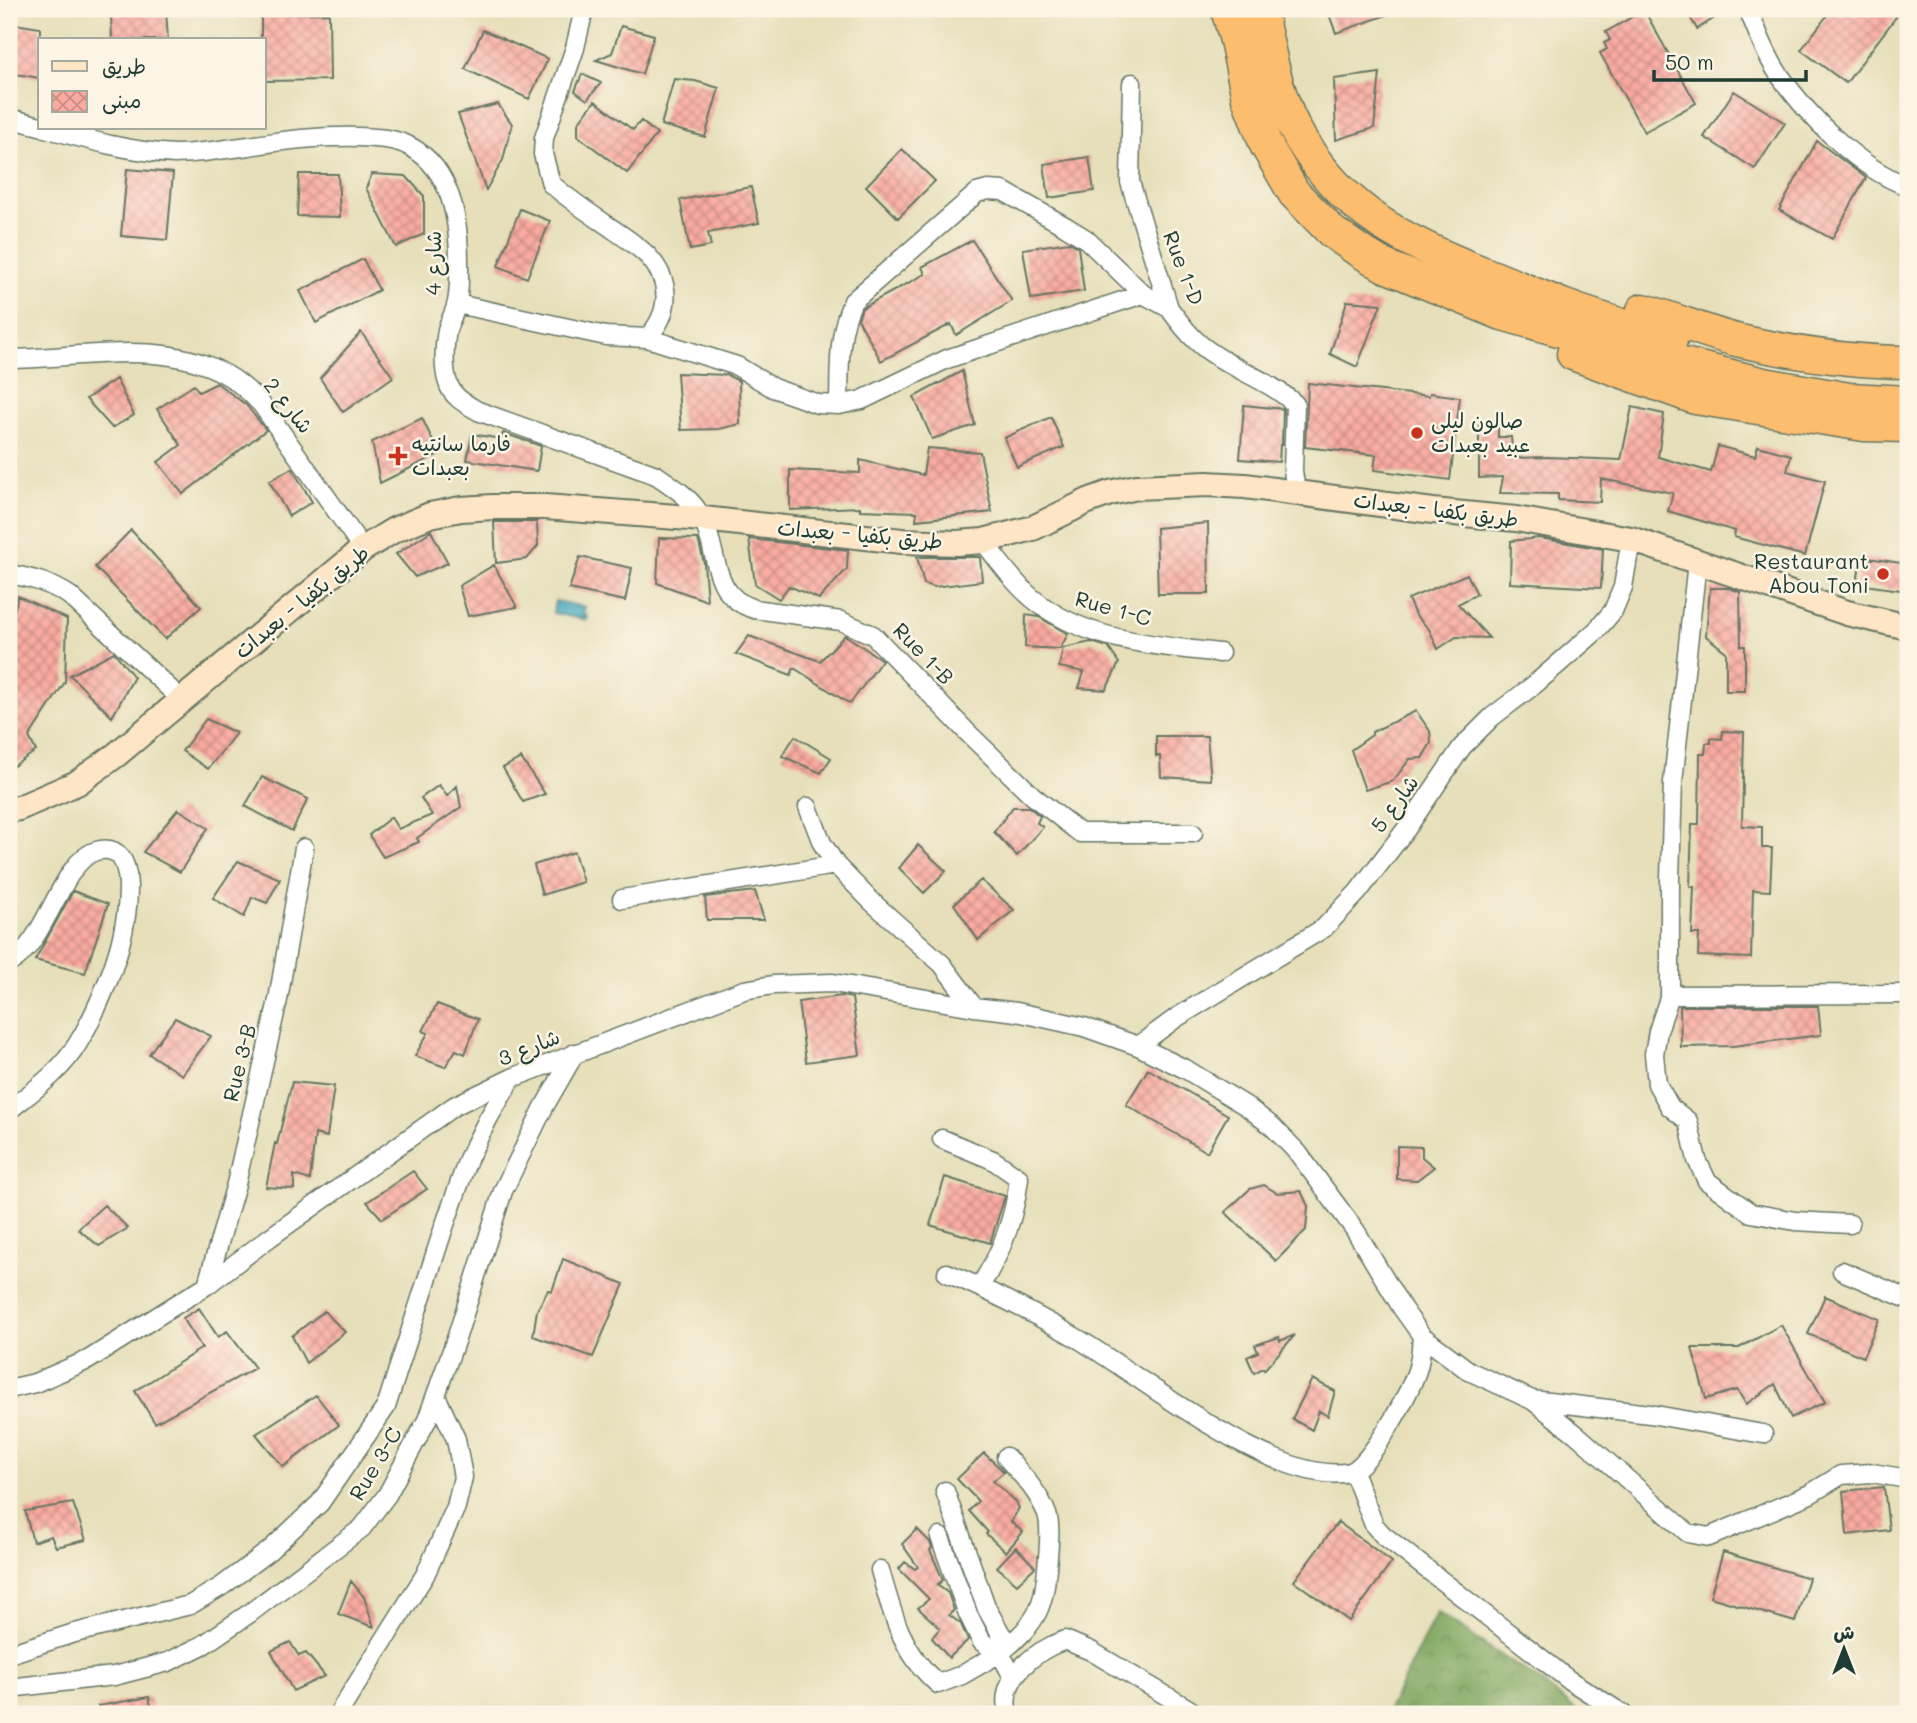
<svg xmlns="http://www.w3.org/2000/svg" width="1917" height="1723" font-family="Mali,'Playpen Sans Arabic',sans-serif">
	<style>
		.forest { fill: url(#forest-crowns); stroke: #4e7248; stroke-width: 2 }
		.water { fill: url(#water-rules); stroke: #32767c; stroke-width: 2 }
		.building { fill: url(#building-cross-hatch) }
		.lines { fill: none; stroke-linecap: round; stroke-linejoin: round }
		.minor-casing { stroke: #657663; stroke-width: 21 }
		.secondary-casing { stroke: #657663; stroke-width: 28 }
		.motorway-casing { stroke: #657663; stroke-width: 35 }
		.minor { stroke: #fff; stroke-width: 18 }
		.secondary { stroke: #fee5c5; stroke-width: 24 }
		.motorway { stroke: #fcbd6e; stroke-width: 32 }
		.poi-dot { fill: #c8321e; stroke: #fcf5e5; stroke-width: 2.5 }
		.labels { text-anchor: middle; stroke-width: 5; stroke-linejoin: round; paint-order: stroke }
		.street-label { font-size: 21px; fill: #1f3d34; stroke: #fcf5e5 }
		.poi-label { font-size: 21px; fill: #1f3d34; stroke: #fcf5e5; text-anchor: start }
	</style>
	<defs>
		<pattern id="forest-crowns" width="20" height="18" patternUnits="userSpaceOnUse" patternTransform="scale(1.75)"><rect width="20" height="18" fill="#7da65d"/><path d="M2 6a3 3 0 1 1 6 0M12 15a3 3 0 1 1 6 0" fill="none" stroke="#66884e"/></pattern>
		<pattern id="water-rules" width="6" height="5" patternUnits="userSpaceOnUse" patternTransform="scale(1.75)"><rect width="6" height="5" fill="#46afc5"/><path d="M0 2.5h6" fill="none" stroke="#3a90a1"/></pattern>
		<pattern id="building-cross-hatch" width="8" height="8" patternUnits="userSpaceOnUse" patternTransform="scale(1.75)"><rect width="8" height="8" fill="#faaaa1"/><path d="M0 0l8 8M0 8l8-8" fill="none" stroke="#ca8c84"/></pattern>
	</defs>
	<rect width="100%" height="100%" fill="#fcf5e5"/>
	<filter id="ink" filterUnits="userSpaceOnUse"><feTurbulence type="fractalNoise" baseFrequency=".0143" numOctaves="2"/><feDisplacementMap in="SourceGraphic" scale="14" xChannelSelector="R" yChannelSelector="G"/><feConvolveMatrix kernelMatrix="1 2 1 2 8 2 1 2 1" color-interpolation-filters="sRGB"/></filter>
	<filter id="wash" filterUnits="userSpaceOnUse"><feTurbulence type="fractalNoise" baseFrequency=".00686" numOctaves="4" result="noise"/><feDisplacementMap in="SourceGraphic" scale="28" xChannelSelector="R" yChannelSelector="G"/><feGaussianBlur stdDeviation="1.57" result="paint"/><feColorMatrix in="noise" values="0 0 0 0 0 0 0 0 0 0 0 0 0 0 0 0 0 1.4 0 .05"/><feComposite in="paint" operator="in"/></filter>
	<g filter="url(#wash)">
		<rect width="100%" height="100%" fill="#e6dfba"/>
		<path class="forest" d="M1437,1612L1539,1681L1581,1714H1386Z"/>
		<path class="water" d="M555,601L585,607L583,615L588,616L587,620L553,613Z"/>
		<g id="blocks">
			<path class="building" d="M1327,9H1397L1398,11L1336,33Z
				M1685,9H1729L1697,29Z
				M1832,9H1902L1846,83L1801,50Z
				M166,10L168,40H112L111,13Z
				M1644,10L1696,103L1644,132L1600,53L1607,49L1604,43L1610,40L1606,32Z
				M329,13L330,80L264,81V40H261V14Z
				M15,24L40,28V78L9,73Z
				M621,26L654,35L642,74L596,60L612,53Z
				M483,30L548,59L529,99L465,69Z
				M1380,73L1374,128L1336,140L1334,79Z
				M582,74L601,83L587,100L575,91Z
				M674,79L695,81L719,88L705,137L661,125Z
				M1734,91L1785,123L1755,169L1704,137Z
				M595,101L633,130L641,121L657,134L627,173L578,136V123Z
				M498,104L512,124L503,160L486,190L458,114Z
				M1817,141L1866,178L1832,239L1779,210Z
				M902,149L935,181L898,218L866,186Z
				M1089,157L1094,191L1049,198L1044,164Z
				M127,169L173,173L167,240L121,236Z
				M299,174H338L340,217L297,216Z
				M372,174L406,176L424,196V234L396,247L366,188Z
				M751,187L759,223L708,233L711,246L690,250L680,200Z
				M520,209L550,221L527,278L498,266Z
				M972,240L1012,301L956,335L951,324L881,361L858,319L862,308L925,274L922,267Z
				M1069,242L1078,247L1084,291L1031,299L1023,249Z
				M363,259L379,290L316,323L300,291Z
				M1347,301L1381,304L1357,367L1330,354Z
				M361,332L393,377L343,412L320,378Z
				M962,371L975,425L932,439L914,397Z
				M677,373L727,375L739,381L740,424L719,429L681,430Z
				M116,379L134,415L112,428L86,399Z
				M217,383L246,405L266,430L183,494L158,462L181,445L157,409L194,385L199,392Z
				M1308,383L1429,396L1430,393L1460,397L1450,480L1374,470L1376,455L1305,447Z
				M1244,405L1283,409L1282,445H1280L1279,462L1240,459Z
				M1632,407L1664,414L1658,457L1711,472L1718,446L1755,456L1758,446L1791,455L1787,471L1825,481L1805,556L1734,537L1735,531L1668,511L1673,493L1601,479L1600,502L1558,500V494L1500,493L1503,477L1479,478V425L1498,424V437H1511L1513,458L1547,457L1621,460Z
				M1051,417L1064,447L1017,467L1004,438Z
				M422,418L439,454L380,483L372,442Z
				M503,433L541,446L537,471L467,460L472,434L501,439Z
				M927,448L980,452L992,512L916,520L917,512L860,510V507L790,510V470L860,473V460L923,475Z
				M292,468L312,502L289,516L269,481Z
				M494,522H537L538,546L527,559L496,563Z
				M1208,523L1209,594H1158L1156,528Z
				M131,530L201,607L165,639L95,567Z
				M431,531L448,563L415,577L396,554Z
				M659,538L698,539L704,563L707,601L657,583Z
				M1539,538L1603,549L1601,588L1510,583L1511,541Z
				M749,539L848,550L847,569L819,599L789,586L779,599L755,584Z
				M580,557L632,568L625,601L569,589Z
				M917,557H980L982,581L934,587L924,584Z
				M1861,557L1908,564V591L1857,584Z
				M494,565L517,607L468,616L459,586Z
				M1467,574L1477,594L1458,604L1489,638L1456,637L1438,649L1429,629L1415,615L1408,599Z
				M1710,588H1729L1740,592L1741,646H1745V691H1726V652L1706,636Z
				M18,596L67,619L65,682L29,737L36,751L9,769V633Z
				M1026,615L1039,617L1068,634L1060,649L1025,647Z
				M845,635L882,660L850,704L794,668L791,675L736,654L749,636L820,661Z
				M1091,642L1108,647L1119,663L1106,690L1079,688L1084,672L1059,667L1063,648Z
				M114,652L134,677L112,717L70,675Z
				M1416,711L1430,731L1431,743L1422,758L1410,759L1393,781L1365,790L1351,750L1372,735V732Z
				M206,719L236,733L208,769L182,751Z
				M1723,731L1744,732L1742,826L1762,827V848H1772L1770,891L1753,890L1751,958L1698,956L1699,934H1692L1694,887H1690L1692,824H1699L1700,754H1705L1706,743H1711V738L1722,739Z
				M795,736L831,758L821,773L782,756Z
				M1156,736H1207L1211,780L1161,777L1160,756H1156Z
				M521,758L545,794L523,802L503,768Z
				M262,777L308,799L292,831L245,806Z
				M439,785L447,796L457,786L461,807L417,838L419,842L383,857L369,835L391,817L398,829L432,815L421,798Z
				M1013,807H1029L1040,816L1037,823L1043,827L1017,856L994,832Z
				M178,809L208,828L180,872L143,852Z
				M918,845L946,871L924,893L899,868Z
				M574,852L583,882L542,895L534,865Z
				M238,861L280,879L267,903L252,897L244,917L213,898Z
				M981,880L1014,910L978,940L954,904Z
				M73,891L108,904L85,973L35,960Z
				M755,891L764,920H707L705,897Z
				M842,996L852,998L860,1055L806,1062L798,1002Z
				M437,1004L478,1019L465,1054L456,1050L445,1067L415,1056L428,1033L423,1031Z
				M1680,1006H1818L1821,1035L1733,1046L1681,1047Z
				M175,1018L211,1036L182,1075L149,1054Z
				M1148,1069L1228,1115L1207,1152L1126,1105Z
				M292,1082L334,1086L327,1137L315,1134L310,1180L294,1175V1189L266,1187L275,1143L277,1144Z
				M1397,1146L1422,1147V1157L1434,1167L1417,1180L1397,1179Z
				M413,1171L427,1189L382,1219L367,1202Z
				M945,1177L1005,1196L990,1243L930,1225Z
				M1264,1185L1277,1193L1301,1191L1308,1206L1306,1230L1276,1261L1225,1212L1250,1189Z
				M104,1205L128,1228L99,1246L78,1229Z
				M563,1259L624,1284L593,1357L533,1336L537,1310L548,1290L552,1291Z
				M1825,1296L1879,1319L1863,1357L1808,1334Z
				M199,1308L218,1337L227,1331L255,1368L155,1423L135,1391L202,1348L183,1318Z
				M324,1311L345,1332L306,1363L292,1336Z
				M1781,1325L1825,1402L1791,1418L1775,1384L1746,1404L1737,1390L1706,1399L1692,1348H1739Z
				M1295,1335L1264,1370L1263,1368L1254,1373L1247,1357L1258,1352L1255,1345L1279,1337L1280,1341Z
				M1312,1379L1335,1391L1328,1416L1319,1411L1312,1430L1292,1419Z
				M316,1395L339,1425L283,1467L256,1434Z
				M984,1453L1004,1472L993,1481L1016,1502L1019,1508L1011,1522L1023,1532L1006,1552L986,1534L988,1532L969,1511L978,1501L957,1479Z
				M1884,1487L1889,1530L1847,1535L1843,1491Z
				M73,1503L86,1540L56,1547L51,1536L33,1542L25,1511Z
				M1338,1522L1392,1562L1349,1621L1294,1581Z
				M917,1529L930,1542L932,1548L930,1550L943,1580L937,1585L948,1593L954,1610L949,1615L961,1624L968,1640L949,1658L932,1638L940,1628L918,1608L929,1599L899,1569L905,1562L915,1569L918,1567L902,1544Z
				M1016,1547L1035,1567L1017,1584L997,1567Z
				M1723,1552L1809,1578L1795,1622L1710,1597Z
				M351,1581L364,1597L374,1627L338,1614Z
				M290,1642L299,1656L306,1653L325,1676L293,1691L271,1651Z
				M149,1697L153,1714H99L98,1706Z"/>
		</g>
	</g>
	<g filter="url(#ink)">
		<use href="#blocks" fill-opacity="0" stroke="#657663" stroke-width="2"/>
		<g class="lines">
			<defs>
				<path id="minor" d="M1748,9C1757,30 1765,54 1778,73C1807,115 1860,170 1908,186
					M1132,83L1130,182L1169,308C1180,323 1191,338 1206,349C1234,370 1269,380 1295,404L1293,470L1296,494
					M9,118L40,126
					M45,128C88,140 131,152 175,154C199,154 224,149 249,146C285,140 322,136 359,137C377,138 395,138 411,147C452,170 459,221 459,263C459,277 460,293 456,306C454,314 449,322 447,330C444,345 443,369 448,383C452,397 466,404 478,411L656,475C674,487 694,500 703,520C719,553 711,596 754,609L841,621L873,635L969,734L1033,796L1080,833H1193
					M457,304L606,336L647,338C671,313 672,282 648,256C635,243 618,233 604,223C586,211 568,198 551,184L543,154L544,138L575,48L584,9
					M647,338L737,366L773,388L818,404L839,405L862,400L947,359L1143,294
					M9,359C78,359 162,338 225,374C240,382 251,393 262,405L363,549
					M839,405C840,369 837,334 853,301L977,193L988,190L1003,191L1065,226L1086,239L1143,294L1169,308
					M983,541C998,560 1013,582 1032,598C1085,642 1155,645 1220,653
					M1697,562L1673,782L1670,878V995L1658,1031L1654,1054L1657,1084L1670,1107L1688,1121L1697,1160L1707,1181L1751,1213L1795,1221L1850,1224
					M9,574C31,578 51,583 70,596L182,700
					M808,807L822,843L836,865L871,901L942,964L974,1007
					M622,899L836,865
					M9,963C47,943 61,861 96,851C143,838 126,922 120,945C112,975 94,1017 78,1043C62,1071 33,1091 9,1110
					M1670,995L1908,994
					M1138,1046L1176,1018L1324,928L1358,892L1407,828L1462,747L1492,717L1534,685L1596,631L1613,611L1623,587L1631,539
					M942,1139L993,1160L1019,1178C1015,1216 1001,1254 980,1286
					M1842,1271L1908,1299
					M947,1273C991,1291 1033,1313 1075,1337C1139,1374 1277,1488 1350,1472C1370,1467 1413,1388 1418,1367C1421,1357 1421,1346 1422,1336
					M207,1285L236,1184L278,1000L304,848
					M9,1389L35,1383L88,1360L207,1285L269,1238L454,1106L512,1078L744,990L773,985L833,983L974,1007L1017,1012L1084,1027L1138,1046L1187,1070L1246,1106L1273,1127L1298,1153L1355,1230L1402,1308L1422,1336L1469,1371L1532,1400L1576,1434L1688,1533L1709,1537L1810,1494L1841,1475L1872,1473L1908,1479
					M1532,1400L1650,1414L1763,1434
					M1353,1471L1374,1525L1383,1535L1569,1680L1623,1714
					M945,1491L987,1609L1001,1634L1011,1644
					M940,1537L968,1614L982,1642L1000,1653C1040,1620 1044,1608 1048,1557C1049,1544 1051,1526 1047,1514C1038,1491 1022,1475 1006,1457
					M880,1570C892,1614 902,1653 938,1684L962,1675L1000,1653L1013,1677
					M9,1654L71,1634L190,1605L222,1586L270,1550L320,1503L386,1407L443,1230L468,1159L488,1119L512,1078
					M9,1688L114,1676L168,1662L203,1645L250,1613L362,1528L387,1495L427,1420L457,1336L503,1191L544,1107L575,1053
					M338,1714L425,1575L456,1507L463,1477L456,1439L437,1398
					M1008,1714C998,1678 1035,1651 1065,1640L1091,1651L1197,1714"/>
				<path id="secondary" d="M9,810L19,808L77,783L116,755L363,549L394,530L430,515L461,509L493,507H545L703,519L902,541L957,543L983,541L1033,528L1088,501L1110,493L1137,487L1207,484L1245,486L1433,511L1516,519L1631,539L1847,613L1908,627"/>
				<path id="motorway" d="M1227,9L1236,40L1248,98L1266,145L1294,193L1332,232L1358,250L1385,266L1502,314L1647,355L1764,384L1849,399L1908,402
					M1260,9C1270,53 1277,101 1301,140C1345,212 1405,242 1481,272C1509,283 1537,295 1565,306C1600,319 1636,329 1671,340
					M1643,310C1675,319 1705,332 1736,340C1793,353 1850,362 1908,362
					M1573,354L1695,398L1864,425L1908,426"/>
			</defs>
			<use href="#minor" class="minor-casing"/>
			<use href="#secondary" class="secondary-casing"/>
			<use href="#motorway" class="motorway-casing"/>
			<use href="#minor" class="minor"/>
			<use href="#secondary" class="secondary"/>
			<use href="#motorway" class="motorway"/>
		</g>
	</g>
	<g class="poi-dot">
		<circle cx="1417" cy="433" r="7"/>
		<path d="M394.5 445.5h7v7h7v7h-7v7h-7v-7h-7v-7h7z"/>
		<circle cx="1883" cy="574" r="7"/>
	</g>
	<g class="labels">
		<g class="street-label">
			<text transform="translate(434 263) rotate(-90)" y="7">شارع 4</text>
			<text transform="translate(1183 268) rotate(69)" y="7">Rue 1-D</text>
			<text transform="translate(288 406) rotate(51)" y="7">شارع 2</text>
			<text transform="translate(1436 510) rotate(7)" y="7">طريق بكفيا - بعبدات</text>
			<text transform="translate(860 535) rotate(5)" y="7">طريق بكفيا - بعبدات</text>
			<text transform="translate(302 602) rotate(-39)" y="7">طريق بكفيا - بعبدات</text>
			<text transform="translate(1113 609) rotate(16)" y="7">Rue 1-C</text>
			<text transform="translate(923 654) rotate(46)" y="7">Rue 1-B</text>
			<text transform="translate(1395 804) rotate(-54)" y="7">شارع 5</text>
			<text transform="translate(529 1048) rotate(-22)" y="7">شارع 3</text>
			<text transform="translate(240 1063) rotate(-76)" y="7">Rue 3-B</text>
			<text transform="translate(376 1464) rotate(-59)" y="7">Rue 3-C</text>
		</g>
		<g class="poi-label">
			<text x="1431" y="428">صالون ليلى<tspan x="1431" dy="24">عبيد بعبدات</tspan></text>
			<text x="412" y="451">فارما سانتيه<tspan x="412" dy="24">بعبدات</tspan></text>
			<text x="1869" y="569" text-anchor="end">Restaurant<tspan x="1869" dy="24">Abou Toni</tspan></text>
		</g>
	</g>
	<rect width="1917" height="1723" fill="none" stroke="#fcf5e5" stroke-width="35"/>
	<rect x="38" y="38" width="228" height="91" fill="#fcf5e5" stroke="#a4ab9e" stroke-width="2"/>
	<rect x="52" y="61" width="35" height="10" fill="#fee5c5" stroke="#a4ab9e" stroke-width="2"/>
	<text x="102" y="74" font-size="21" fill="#1f3d34">طريق</text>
	<rect x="52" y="91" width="35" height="21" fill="url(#building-cross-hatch)" stroke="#a4ab9e" stroke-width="2"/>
	<text x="102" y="108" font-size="21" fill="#1f3d34">مبنى</text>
	<g transform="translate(1844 1649)" stroke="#fcf5e5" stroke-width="5" paint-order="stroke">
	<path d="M0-5L12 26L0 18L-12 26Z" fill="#1f3d34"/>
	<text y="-10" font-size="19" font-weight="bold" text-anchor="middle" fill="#1f3d34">ش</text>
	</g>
	<path d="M1654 70v10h152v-10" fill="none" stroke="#1f3d34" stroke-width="3.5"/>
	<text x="1665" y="70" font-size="21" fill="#1f3d34" stroke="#fcf5e5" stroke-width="5" paint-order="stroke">50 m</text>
</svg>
